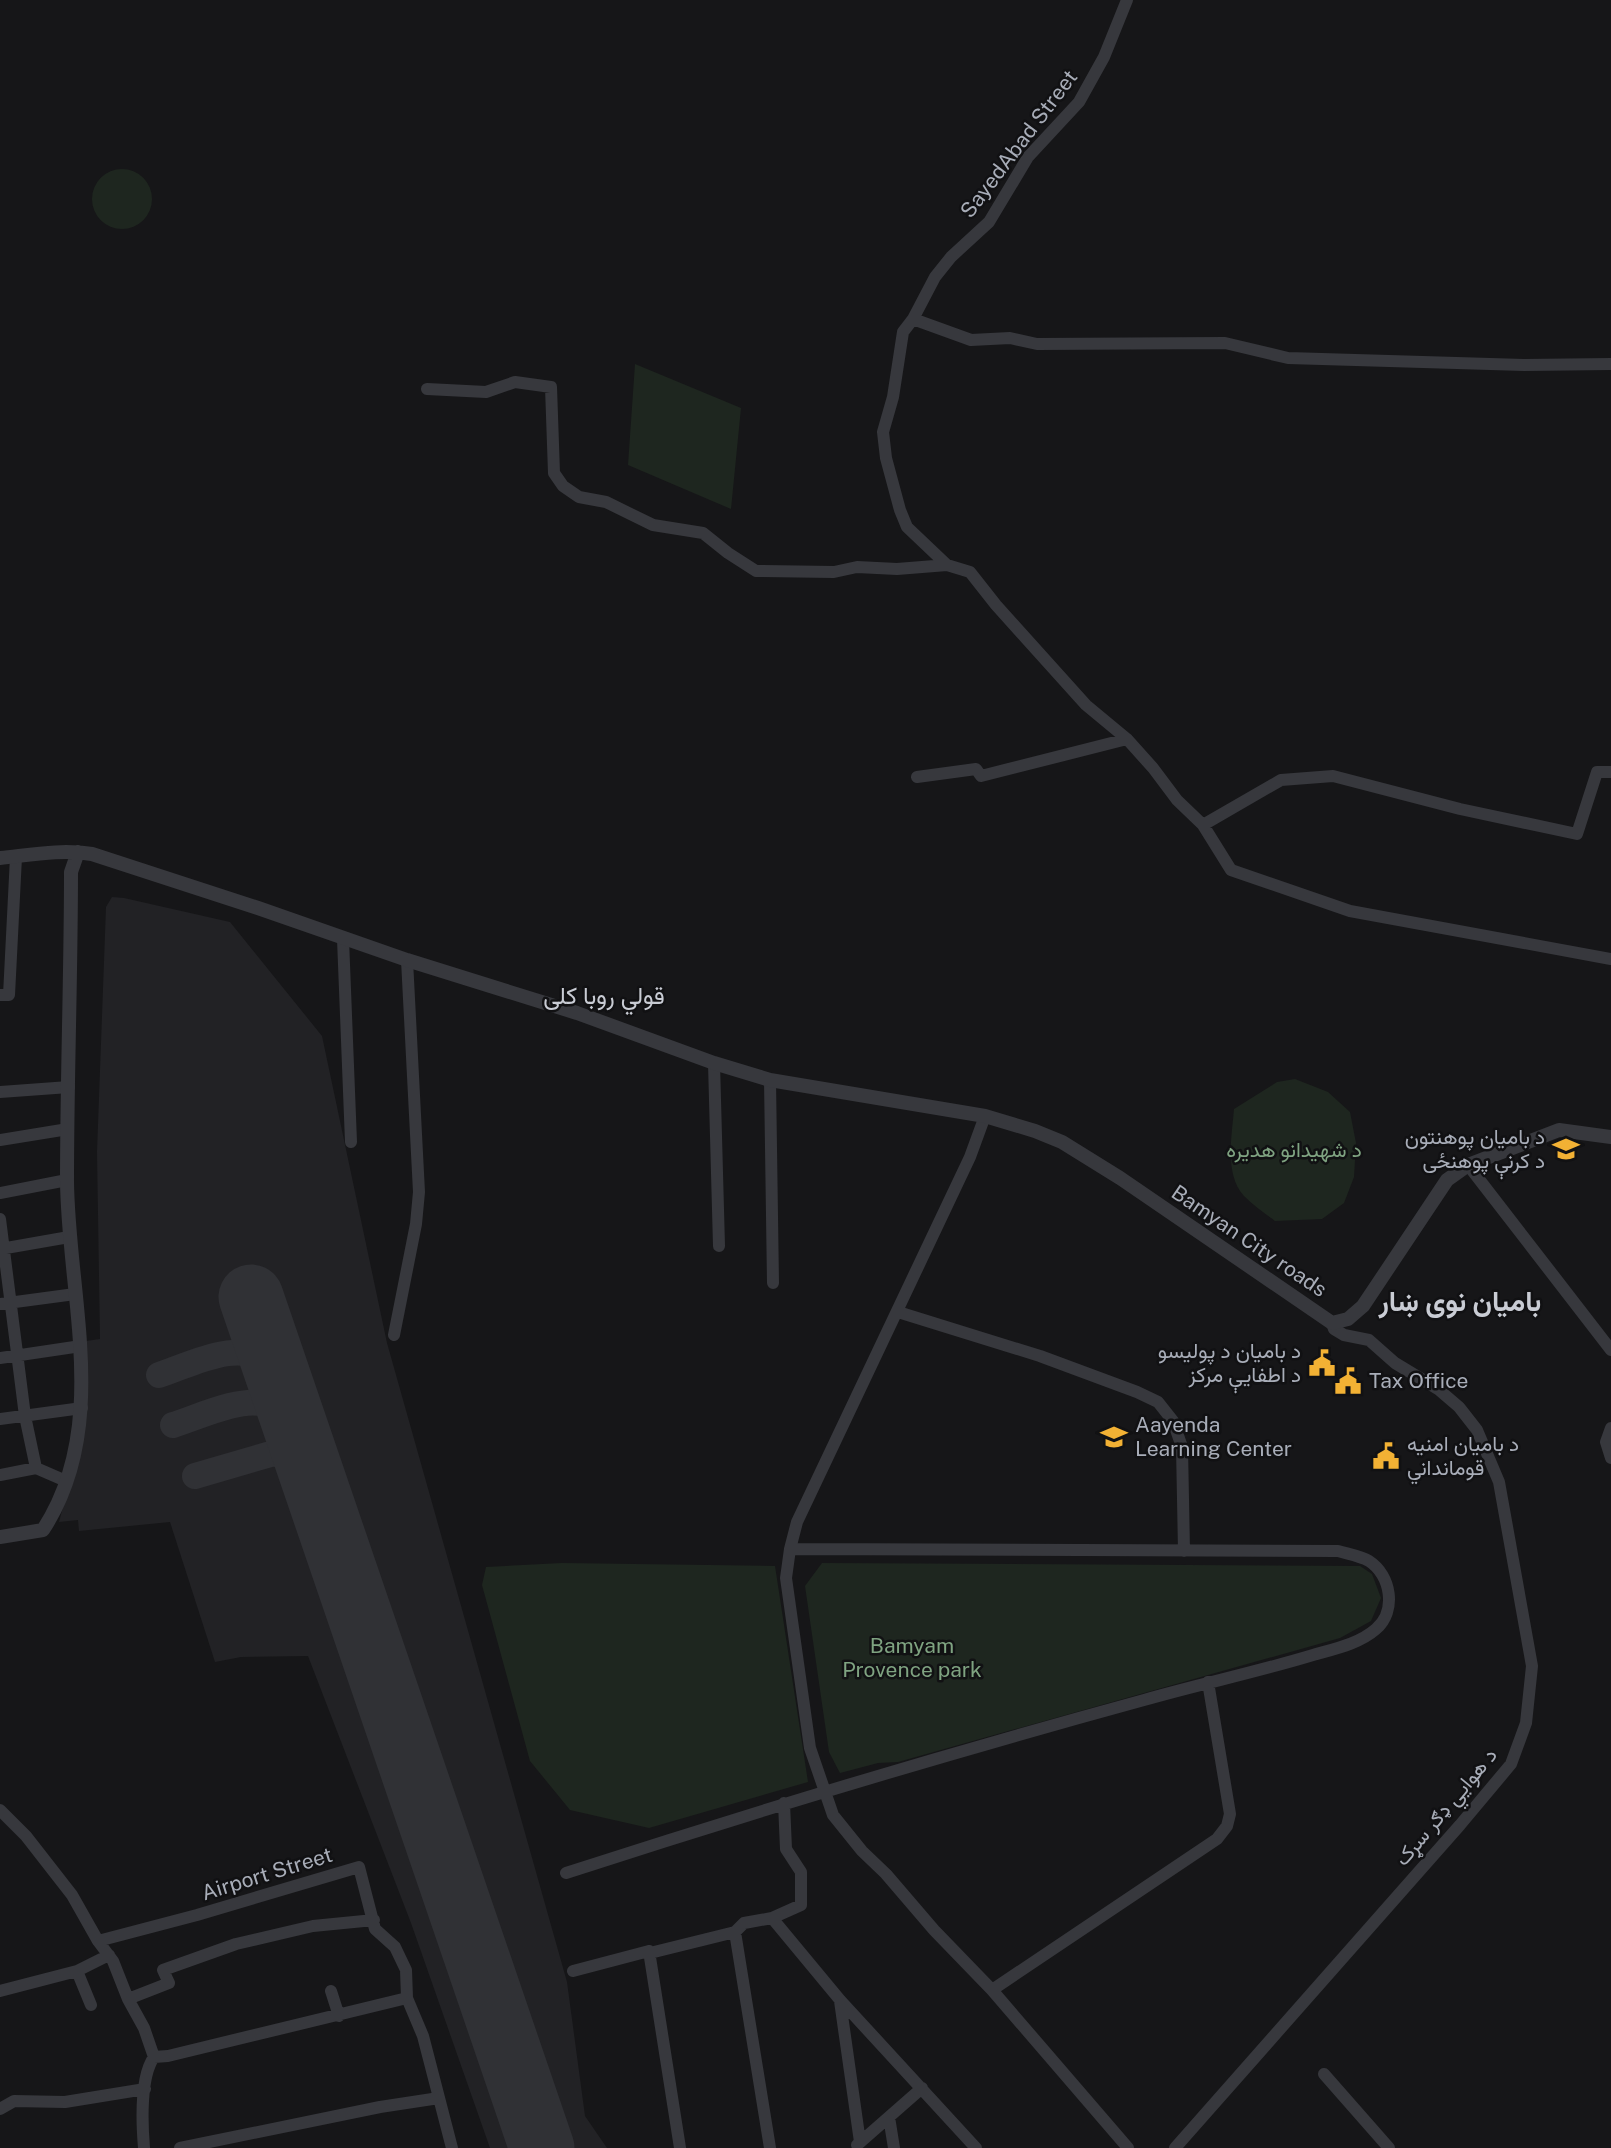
<svg xmlns="http://www.w3.org/2000/svg" width="1611" height="2148" font-family="'Public Sans',Vazirmatn,sans-serif">
	<style>
		.built { fill: #222225 }
		.green { fill: #1e261f }
		.lines { fill: none; stroke-linecap: round; stroke-linejoin: round }
		.taxiway { stroke: #303135; stroke-width: 26 }
		.runway { stroke: #303135; stroke-width: 65 }
		.minor { stroke: #37383d; stroke-width: 12 }
		.tertiary { stroke: #37383d; stroke-width: 14 }
		.labels { text-anchor: middle; stroke-width: 5; stroke-linejoin: round; paint-order: stroke }
		.street-label { font-size: 21px; fill: #a8adb8; stroke: #111113 }
		.poi-label { font-size: 21px; fill: #a8adb8; stroke: #111113; text-anchor: start }
		.park-label { font-size: 21px; fill: #7fa381; stroke: #111113 }
		.quarter-label { font-size: 24px; fill: #c9ccd4; stroke: #111113 }
		.district-label { font-size: 28px; font-weight: bold; fill: #c9ccd4; stroke: #111113 }
	</style>
	<rect width="100%" height="100%" fill="#161618"/>
	<path class="built" d="M112,897L124,898L230,922L322,1036L387,1343L567,1982L585,2116L607,2148H490L411,1923L308,1656L241,1657L215,1662L170,1522L79,1531L78,1520L59,1522L74,1467L86,1341L100,1339L97,1152L106,907Z"/>
	<path class="green" d="M92 199a30 30 0 1 1 60 0a30 30 0 1 1-60 0Z
		M635,364L741,408L731,509L628,465Z
		M1295,1079L1328,1092L1350,1112L1356,1143L1354,1177L1344,1203L1322,1219L1275,1221C1264,1213 1253,1205 1244,1196C1224,1175 1232,1135 1234,1109L1277,1082Z
		M562,1563L775,1566L808,1782L649,1828L570,1810L530,1761L482,1585L486,1567Z
		M822,1563L1360,1566L1372,1574L1381,1598L1371,1621L1340,1638L898,1762L878,1763L840,1773L829,1752L805,1586Z"/>
	<g class="lines">
		<path class="taxiway" d="M159,1375C183,1367 230,1344 254,1356C264,1361 271,1369 279,1377
			M173,1425C196,1418 240,1397 264,1404C277,1407 286,1416 295,1426
			M195,1476L274,1453L297,1460L312,1476"/>
		<path class="runway" d="M251,1297L542,2148"/>
		<path class="minor" d="M913,319L971,340L1010,338L1037,344L1225,343L1288,358L1524,365L1611,364
			M427,389L486,392L515,382L551,387L554,473L563,486L579,497L606,502L653,525L703,533L728,553L756,571L834,572L857,567L897,569L947,565L970,572L996,605L1086,705L1127,739L1153,768L1177,800L1203,825L1231,870L1350,911L1611,959
			M947,565L907,527L900,510L886,458L883,432L893,397L903,332L913,319L935,277L951,257L989,222L1028,157L1079,102L1104,57L1127,0
			M917,777L976,769L981,776L1127,739
			M1203,825L1281,780L1333,776L1460,809L1577,834L1597,772H1611
			M343,939L351,1142
			M0,995H9L16,857
			M714,1063L719,1246
			M770,1080L773,1283
			M0,1092L69,1087
			M985,1116L970,1157L797,1522L790,1549L786,1578L810,1748L833,1815L862,1851L886,1874L934,1930L992,1990L1128,2148
			M0,1140L68,1129
			M1468,1165L1611,1350
			M0,1193L67,1180
			M0,1219L25,1416L36,1468
			M0,1249L69,1237
			M0,1304L75,1294
			M898,1312L1040,1356L1137,1392L1158,1402L1173,1421L1182,1447L1184,1551
			M394,1335L416,1224L419,1192L407,960
			M0,1358L81,1346
			M0,1419L82,1408
			M1611,1428L1606,1442L1611,1458
			M0,1475L36,1468L66,1481
			M784,1803L786,1849L801,1872V1905L772,1918L840,2000L976,2148
			M0,1810L26,1836L72,1895L98,1941L113,1961L128,1999L144,2028L154,2057C140,2077 142,2124 144,2148
			M566,1873C757,1811 950,1753 1144,1700C1200,1684 1257,1672 1313,1655C1334,1649 1359,1644 1376,1629C1397,1611 1391,1575 1369,1561C1360,1556 1348,1554 1338,1551L790,1549
			M735,1932L770,2148
			M98,1941L197,1915L359,1867L375,1929L395,1947L406,1970L407,1998L423,2036L452,2148
			M649,1951L680,2148
			M77,1971L91,2005
			M573,1971L649,1951L650,1953L735,1932L744,1923L772,1918
			M992,1990L1217,1839L1227,1826L1230,1814L1208,1682
			M0,1991L77,1971L109,1955
			M331,1991L339,2016
			M128,1999L169,1983L163,1970L236,1944L313,1926L374,1920
			M840,2001L860,2142
			M154,2057L168,2056L407,1998
			M1324,2074L1389,2148
			M0,2109L14,2101L65,2102L145,2089
			M889,2117L894,2148
			M857,2145L922,2088
			M180,2148L380,2107L439,2098
			M1175,2148L1460,1825L1511,1764L1526,1723L1532,1666L1499,1482L1477,1430L1459,1407L1438,1389L1395,1363L1369,1340L1344,1335L1334,1329L1332,1323"/>
		<path class="tertiary" d="M0,858C30,855 61,849 92,854L258,908L407,960L577,1013L714,1063L770,1080L985,1116L1035,1131L1062,1142L1120,1178L1332,1323L1348,1319L1363,1306L1447,1180L1468,1165L1559,1130L1611,1137
			M0,1537L43,1530C111,1426 68,1296 67,1181C67,1078 71,975 71,872L78,852"/>
	</g>
	<defs>
		<symbol id="university-bare" viewBox="-9 -9 18 18"><path d="M0-5L7-2L0 1L-7-2ZM-4 1L0 2.5L4 1V4Q0 6-4 4Z" fill="#f2b134" stroke="#111113" stroke-width="2.5" paint-order="stroke"/></symbol>
		<symbol id="civic-bare" viewBox="-9 -9 18 18"><path d="M-.6-6.5H3V-4.5H.6V-3L4-1V1h2V6H-6V1h2V-1L-.6-3ZM-1.2 2.5V6h2.4V2.5Z" fill="#f2b134" stroke="#111113" stroke-width="2.5" paint-order="stroke"/></symbol>
		<symbol id="school-bare" viewBox="-9 -9 18 18"><path d="M0-5L7-2L0 1L-7-2ZM-4 1L0 2.5L4 1V4Q0 6-4 4Z" fill="#f2b134" stroke="#111113" stroke-width="2.5" paint-order="stroke"/></symbol>
	</defs>
	<g fill-rule="evenodd">
		<use href="#university-bare" x="1547" y="1130" width="38" height="38"/>
		<use href="#civic-bare" x="1303" y="1344" width="38" height="38"/>
		<use href="#civic-bare" x="1329" y="1362" width="38" height="38"/>
		<use href="#school-bare" x="1095" y="1418" width="38" height="38"/>
		<use href="#civic-bare" x="1367" y="1437" width="38" height="38"/>
	</g>
	<g class="labels">
		<g class="street-label">
			<text transform="translate(1019 144) rotate(-53)" y="7">SayedAbad Street</text>
			<text transform="translate(1249 1241) rotate(34)" y="7">Bamyan City roads</text>
			<text transform="translate(1446 1807) rotate(-50)" y="7">د هوايي ډګر سړک</text>
			<text transform="translate(267 1874) rotate(-17)" y="7">Airport Street</text>
		</g>
		<g class="poi-label">
			<text x="1545" y="1144" text-anchor="end">د بامیان پوهنتون<tspan x="1545" dy="24">د کرنې پوهنځی</tspan></text>
			<text x="1301" y="1358" text-anchor="end">د بامیان د پولیسو<tspan x="1301" dy="24">د اطفايې مرکز</tspan></text>
			<text x="1369" y="1388">Tax Office</text>
			<text x="1135" y="1432">Aayenda<tspan x="1135" dy="24">Learning Center</tspan></text>
			<text x="1407" y="1451">د بامیان امنیه<tspan x="1407" dy="24">قومانداني</tspan></text>
		</g>
		<g class="park-label">
			<text x="1294" y="1157">د شهیدانو هدیره</text>
			<text x="912" y="1653">Bamyam<tspan x="912" dy="24">Provence park</tspan></text>
		</g>
		<g class="quarter-label">
			<text x="604" y="1004">قولي روبا کلی</text>
		</g>
		<g class="district-label">
			<text x="1460" y="1311">باميان نوی ښار</text>
		</g>
	</g>
</svg>
